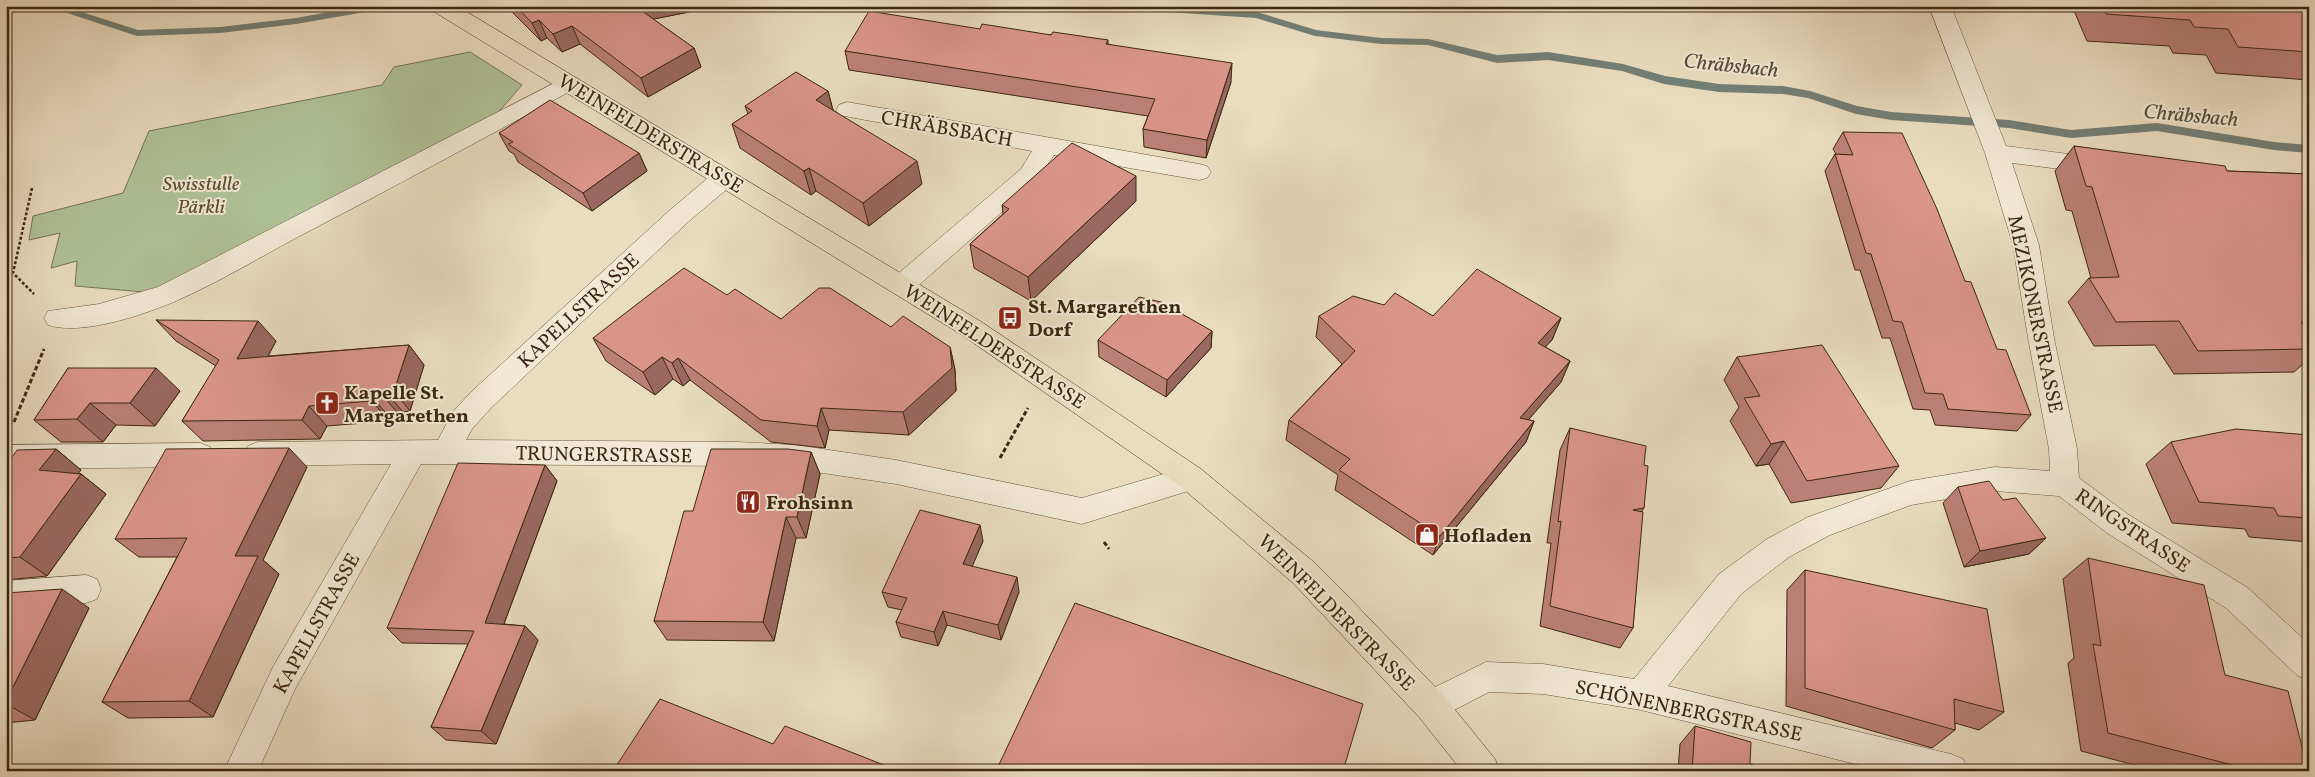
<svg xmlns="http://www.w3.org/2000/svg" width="2315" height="777" font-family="Vollkorn,serif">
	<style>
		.green { fill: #b0c297; stroke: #767454 }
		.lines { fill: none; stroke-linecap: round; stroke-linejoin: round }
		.stream { fill: #747f75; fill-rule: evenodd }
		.minor-casing { stroke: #68543c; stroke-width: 1 }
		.major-casing { stroke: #3d2711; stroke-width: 1 }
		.path-far1 { stroke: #3d2711; stroke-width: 2.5; stroke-dasharray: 3 2; stroke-linecap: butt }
		.path { stroke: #3d2711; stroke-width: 3; stroke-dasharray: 4.5 2.5; stroke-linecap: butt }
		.minor { fill: #f1e8d5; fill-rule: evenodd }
		.major { fill: #e9dcbf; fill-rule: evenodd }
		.wall { fill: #bb8078; stroke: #3d2711 }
		.shaded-wall { fill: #996861; stroke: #3d2711 }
		.building { fill: #da958b; stroke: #3d2711 }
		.labels { text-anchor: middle; stroke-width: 4; stroke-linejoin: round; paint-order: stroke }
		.street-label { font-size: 20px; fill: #3d2711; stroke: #f1e8d5 }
		.park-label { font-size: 20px; font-style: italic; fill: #5a4e32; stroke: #f1e8d5 }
		.poi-label { font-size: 20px; font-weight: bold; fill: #3d2711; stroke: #f1e8d5; text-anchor: start }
		.water-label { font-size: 21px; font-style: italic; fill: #544c3a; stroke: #f1e8d5 }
	</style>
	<rect width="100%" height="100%" fill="#e9dcbf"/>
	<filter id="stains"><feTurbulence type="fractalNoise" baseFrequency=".004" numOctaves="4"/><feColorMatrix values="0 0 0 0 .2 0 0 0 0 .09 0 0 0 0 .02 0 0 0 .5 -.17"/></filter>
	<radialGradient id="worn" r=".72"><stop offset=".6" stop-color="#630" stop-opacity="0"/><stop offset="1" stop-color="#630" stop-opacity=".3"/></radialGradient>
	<path class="green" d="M470,52L522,85L482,131L167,294L75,286L77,261L51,268L60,233L29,240L33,216L123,193L149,131L382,85L394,67Z"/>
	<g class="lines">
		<path class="stream" d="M46,6H63L138,30L220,27L296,18L362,6H387L382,9L296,24L220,33L137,36Z
			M1146,6L1257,12L1316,30L1381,38L1428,39L1497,55L1548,52L1623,64L1665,76L1719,84L1783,86L1810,91L1857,106L1891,112L2009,120L2071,130L2157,123L2274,142L2309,145V153L2274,150L2157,131L2071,138L2009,128L1891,120L1856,114L1808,98L1783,94L1719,92L1664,84L1622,71L1548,60L1497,63L1428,45L1381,44L1315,36L1256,18L1167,12Z"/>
		<defs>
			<path id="minor" d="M1929,6H1951L2006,146L2099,158L2107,160L2111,166L2107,172L2099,174L2012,163L2039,245L2054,338L2077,449L2079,478L2129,515L2248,588L2309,644V680L2298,676L2226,608L2107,533L2059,496L1995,491L1911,505L1830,535L1789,557L1741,594L1668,686L1951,754L1963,759L1968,771H1883L1641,710L1543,694L1489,692L1431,722L1419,717L1415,706L1419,695L1486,662L1543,664L1634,679L1719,574L1767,539L1808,517L1910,481L1995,467L2050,471L2049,449L2028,338L2013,245L1985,153Z
				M568,76L576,78L579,83L576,88C483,139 390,189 296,238C257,259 217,283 176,301C143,315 82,336 48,325L44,318L48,311L99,304L158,287Z
				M847,102L1199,164L1207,166L1211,172L1207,178L1199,180L1054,155L1037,181L911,292L902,295L893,292L889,285L893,278L1021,169L1032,151L839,115L836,110L839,105Z
				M724,170L733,172L736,178L733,184L688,222L491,408L472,429L466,440L738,442L796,445L896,460L1082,498L1191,466L1201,469L1205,478L1201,487L1082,524L896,484L796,469L738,466L421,464L295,689L258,771H224L273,667L391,464L258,466L248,462L244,454L248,446L258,442L438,440L452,413L471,392L670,210L715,172Z
				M200,443L210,447L214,455L210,463L200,467L6,469V445Z
				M86,575L97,579L101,589L97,599L86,603L6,609V581Z"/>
			<path id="major" d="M431,6H457L980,321L1201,469L1315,563L1338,586L1443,695L1495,759L1500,771H1462L1419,717L1293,583L1181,487L962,335L433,11Z"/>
		</defs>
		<use href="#minor" class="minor-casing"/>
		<use href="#major" class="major-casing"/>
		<path class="path-far1" d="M32,188L13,273L34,294"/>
		<path class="path" d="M420,393H437
			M14,422L44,349
			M1000,458L1028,408
			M1104,542L1109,549"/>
		<use href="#minor" class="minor"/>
		<use href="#major" class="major"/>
	</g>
	<path class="wall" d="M510,6H708L709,8L653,19L694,48L701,67L648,97L580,44L562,52L547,38L541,41L513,13Z
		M2072,6H2309V80L2216,73L2206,55L2173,53L2169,46L2087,41Z
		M980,29L1108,40V44L1231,82L1206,158L1144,147L1143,129L1148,116L849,70L845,51Z
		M828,91L833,110L922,184L869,226L816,191L811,195L740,148L732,124L748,114L745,106Z
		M1843,132L1965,281L1997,349L2031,415L2017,431L1935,425L1930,410L1913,409L1890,338H1882L1860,270H1855L1825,171L1835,154H1836L1833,149Z
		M499,133L639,153L647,171L592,211L518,162L514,154L509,151Z
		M2074,146L2227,171L2309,174V359L2294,372L2174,374L2155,345L2094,346L2068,302L2089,278H2091L2072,211L2066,210L2055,171Z
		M1136,201L1031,301L974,268L970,244L1003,214L1002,205Z
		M727,295L781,319L891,327L950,347L955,370L956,391L909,435L829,430L825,448L771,442L690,380L683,386L673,379L655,395L606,361L593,338Z
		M1384,305L1433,316L1561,318L1552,340L1545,347L1570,361L1561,382L1528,420L1534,421L1526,442L1433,555L1335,490L1338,475L1286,440L1289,420L1342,364L1316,337L1319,316Z
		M156,320L276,341L268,356L409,345L424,365L410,411L403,412L401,417L390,418L389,421L327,426L320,439L203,441L182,421L216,366L176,341Z
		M1212,331L1211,348L1166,397L1099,357L1098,340Z
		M1737,357L1899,466L1881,488L1791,503L1769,464L1756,466L1730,421L1739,407L1724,380Z
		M68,368L180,391L155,426L116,425L103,442H61L34,420Z
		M1570,428L1644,465V508L1642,511L1633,628L1620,648L1540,626L1551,543H1547L1560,450Z
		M2309,435V542L2249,537L2245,529L2172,523L2146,464L2171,442Z
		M56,449L81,470L78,473L81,474L106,494L47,576L6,580V460H10Z
		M811,452L820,474L806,538H796L774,641L667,640L654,621L693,511Z
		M545,465L557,481L504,624L525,626L538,640L496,744L446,740L431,727L468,644L402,643L387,628Z
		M307,467L263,560L279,574L213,717L128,718L102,702L177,557H139L115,539Z
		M1958,487L2046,538L2029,554L1964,567L1943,503Z
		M983,541L972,566L1019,592L1001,640L947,625L938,646L901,637L896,622L902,610L888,607L882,592Z
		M2088,558L2225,675L2308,771H2158L2081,751L2068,663L2074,658L2063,579Z
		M1805,570L2004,712L1979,730L1955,723V730L1932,748L1786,706L1787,590Z
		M6,593L89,608L35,720L6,723Z
		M1695,726L1750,764L1773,771H1678L1680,744Z"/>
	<path class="shaded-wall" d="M632,6H708L709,8L639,22Z
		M539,20L547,38L541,41L532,23Z
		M572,26L580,44L562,52L553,34Z
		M694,48L701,67L648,97L641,78Z
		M1232,63L1231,82L1206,158L1207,140Z
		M828,91L834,115L816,100Z
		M639,153L647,171L592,211L583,193Z
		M917,161L922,184L869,226L863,203Z
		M809,168L816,191L811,195L804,171Z
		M1136,176V201L1031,301L1028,277Z
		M1561,318L1552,340L1530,364L1538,343Z
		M258,321L276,341L256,379L237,359Z
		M1212,331L1211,348L1166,397L1167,380Z
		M409,345L424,365L410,411L394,391Z
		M950,347L955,370L956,391L909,435L903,412Z
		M662,357L673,379L655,395L643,372Z
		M678,358L690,380L683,386L672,363Z
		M1570,361L1561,382L1512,439L1520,418Z
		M156,368L180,391L155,426L130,403Z
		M386,392L403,412L401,417L384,397Z
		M373,398L390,418L389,421L372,401Z
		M90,403L116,425L103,442L77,419Z
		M309,406L327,426L320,439L302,420Z
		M821,408L829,430L825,448L817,426Z
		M1534,421L1526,442L1433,555L1440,536Z
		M1784,441L1769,464L1756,466L1771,444Z
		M289,448L307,467L263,560L279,574L213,717L189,701L235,556Z
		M56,449L81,470L65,490L39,470Z
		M811,452L820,474L806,538L797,517Z
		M545,465L557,481L499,637L485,623Z
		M81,474L106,494L47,576L20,557Z
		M786,517L796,538L774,641L763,622Z
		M980,525L983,541L967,579L963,564Z
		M2046,538L2029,554L1964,567L1980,551Z
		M1017,577L1019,592L1001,640L998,625Z
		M62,589L89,608L35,720L6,704V701Z
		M943,611L947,625L938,646L934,632Z
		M525,626L538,640L496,744L481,731Z"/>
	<path class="building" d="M516,6H635L694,48L641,78L572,26L553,34L539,20L532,23Z
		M2102,6H2309V52L2238,47L2228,29L2194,27L2190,20L2106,14Z
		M869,11L980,29L982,24L1051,35L1053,32L1108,40L1106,44L1232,63L1207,140L1143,129L1155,99L845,51Z
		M796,72L828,91L816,100L917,161L863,203L809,168L804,171L732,124L752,111L745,106Z
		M550,100L639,153L583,193L508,144L513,142L499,133Z
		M1843,132L1902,133L1937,209L1965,281L1971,282L1997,349L2006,350L2031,415L1948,409L1943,394L1925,393L1902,322L1893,321L1871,254L1866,253L1835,154L1853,155Z
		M1072,143L1136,176L1028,277L970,244L1009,209L1002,205Z
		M2074,146L2225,166L2227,171L2309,174V322H2301L2309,332V349L2198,351L2179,321L2116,322L2089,278L2119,277L2092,187L2086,186Z
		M684,268L727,295L735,289L781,319L819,288H830L891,327L903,316L950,347L952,368L903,412L821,408L817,426L761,420L678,358L672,363L662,357L643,372L593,338Z
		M1477,269L1561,318L1538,343L1570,361L1520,418L1534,421L1440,536L1339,470L1350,459L1289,420L1355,351L1319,316L1353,296L1384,305L1395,293L1433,316Z
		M1139,297L1161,302L1212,331L1167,380L1098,340Z
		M156,320L258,321L237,359L409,345L394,391L386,392L384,397L373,398L372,401L309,406L302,420L182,421L219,360Z
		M1822,345L1899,466L1807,481L1784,441L1771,444L1744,398L1760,396L1737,357Z
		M68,368H156L130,403H90L77,419L34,420Z
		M1570,428L1646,446L1644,465L1648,466L1644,508L1633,510L1643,512L1633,628L1550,606L1561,521L1558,522Z
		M2236,429L2309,435V518L2278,516L2274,508L2199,502L2171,442Z
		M289,448L235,556H258L189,701L102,702L187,538L115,539L166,449Z
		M56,449L39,470L81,474L20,557L6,558V460H10L17,450Z
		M711,449H788L811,452L797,517H786L763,622L654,621L684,511H693Z
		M458,463L545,465L485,623L525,626L481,731L431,727L474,631L387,628Z
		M1989,481L2003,500L2016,498L2046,538L1980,551L1958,487Z
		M920,510L980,525L963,564L1017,577L998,625L943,611L934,632L896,622L907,598L882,592Z
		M2088,558L2204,585L2225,675L2288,691L2308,771H2256L2108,733L2093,644L2101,646Z
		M1805,570L1987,609L2004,712L1954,699L1955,730L1805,688Z
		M62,589L6,701V593Z
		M1075,603L1363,704L1343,771H996Z
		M660,699L773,744L785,726L899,771H613Z
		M1695,726L1751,742L1750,764L1773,771H1692Z"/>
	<defs>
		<symbol id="bus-square" viewBox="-11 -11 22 22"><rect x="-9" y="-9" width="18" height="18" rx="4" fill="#8f2418" stroke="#f1e8d5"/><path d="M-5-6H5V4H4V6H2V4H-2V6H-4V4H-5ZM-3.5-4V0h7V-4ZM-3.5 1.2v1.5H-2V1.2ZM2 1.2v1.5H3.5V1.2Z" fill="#fff"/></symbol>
		<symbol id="church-square" viewBox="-11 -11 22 22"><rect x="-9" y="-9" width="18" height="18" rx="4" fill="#8f2418" stroke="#f1e8d5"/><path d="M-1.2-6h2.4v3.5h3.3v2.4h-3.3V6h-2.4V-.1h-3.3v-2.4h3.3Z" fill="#fff"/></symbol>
		<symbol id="restaurant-square" viewBox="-11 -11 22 22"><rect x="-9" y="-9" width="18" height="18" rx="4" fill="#8f2418" stroke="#f1e8d5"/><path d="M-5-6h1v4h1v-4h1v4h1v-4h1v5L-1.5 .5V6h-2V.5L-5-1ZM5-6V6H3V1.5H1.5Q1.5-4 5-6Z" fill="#fff"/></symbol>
		<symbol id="shop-square" viewBox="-11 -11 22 22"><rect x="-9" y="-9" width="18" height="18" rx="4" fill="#8f2418" stroke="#f1e8d5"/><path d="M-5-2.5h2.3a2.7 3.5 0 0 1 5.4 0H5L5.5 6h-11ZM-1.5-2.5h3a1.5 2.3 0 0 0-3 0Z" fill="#fff"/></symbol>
	</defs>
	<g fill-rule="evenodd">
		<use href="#bus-square" x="996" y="304" width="28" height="28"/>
		<use href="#church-square" x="313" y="389" width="28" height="28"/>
		<use href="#restaurant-square" x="734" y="488" width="28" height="28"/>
		<use href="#shop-square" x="1413" y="521" width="28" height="28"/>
	</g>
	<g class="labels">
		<g class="street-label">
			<text transform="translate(947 128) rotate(10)" y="7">CHRÄBSBACH</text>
			<text transform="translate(651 133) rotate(31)" y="7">WEINFELDERSTRASSE</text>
			<text transform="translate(578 310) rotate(-43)" y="7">KAPELLSTRASSE</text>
			<text transform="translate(2036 314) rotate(78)" y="7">MEZIKONERSTRASSE</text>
			<text transform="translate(995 346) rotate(33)" y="7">WEINFELDERSTRASSE</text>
			<text transform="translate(604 454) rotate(1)" y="7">TRUNGERSTRASSE</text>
			<text transform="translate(2133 530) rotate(34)" y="7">RINGSTRASSE</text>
			<text transform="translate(1337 612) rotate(45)" y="7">WEINFELDERSTRASSE</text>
			<text transform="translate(316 623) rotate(-61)" y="7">KAPELLSTRASSE</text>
			<text transform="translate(1689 710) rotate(12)" y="7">SCHÖNENBERGSTRASSE</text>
		</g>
		<g class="park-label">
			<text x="201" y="190">Swisstulle<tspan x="201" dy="23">Pärkli</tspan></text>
		</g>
		<g class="poi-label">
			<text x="1028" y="313">St. Margarethen<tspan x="1028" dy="23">Dorf</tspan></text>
			<text x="344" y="399">Kapelle St.<tspan x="344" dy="23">Margarethen</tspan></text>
			<text x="766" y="509">Frohsinn</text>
			<text x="1444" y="542">Hofladen</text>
		</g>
		<g class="water-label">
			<text transform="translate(1731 65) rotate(6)" y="7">Chräbsbach</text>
			<text transform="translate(2191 115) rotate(5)" y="7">Chräbsbach</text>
		</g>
	</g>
	<rect width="2315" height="777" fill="none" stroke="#e9dcbf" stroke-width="25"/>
	<rect x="8" y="8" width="2300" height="762" fill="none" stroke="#3d2711" stroke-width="2.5"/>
	<rect x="12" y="12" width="2290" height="752" fill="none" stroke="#3d2711"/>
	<rect width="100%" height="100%" filter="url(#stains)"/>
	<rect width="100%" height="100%" fill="url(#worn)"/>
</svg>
